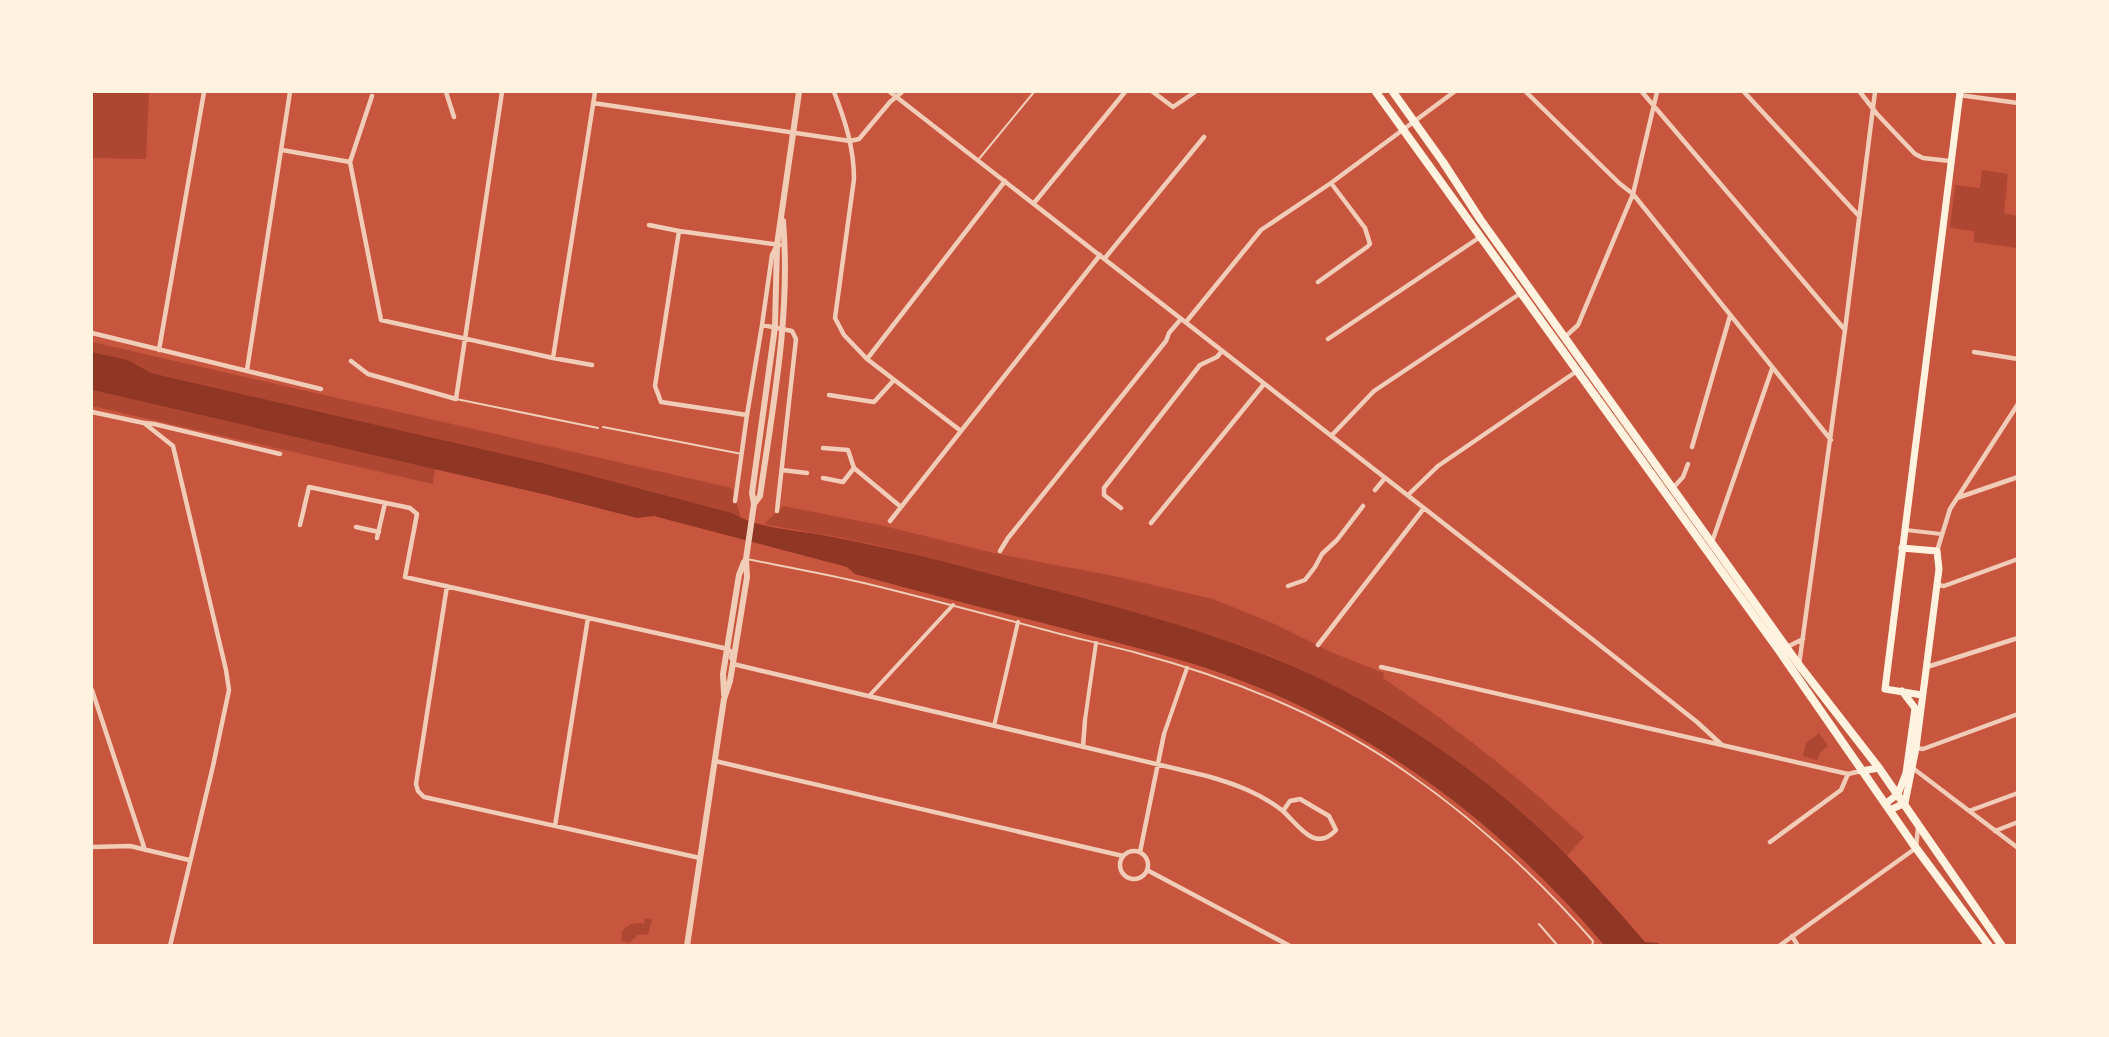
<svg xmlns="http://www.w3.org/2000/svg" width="2109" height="1037" font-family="Bitter,serif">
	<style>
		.green { fill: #ae4732 }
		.water { fill: #8f3625 }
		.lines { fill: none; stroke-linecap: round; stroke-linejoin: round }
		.service { stroke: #f1ccb7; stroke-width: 2 }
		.pedestrian { stroke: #f1ccb7; stroke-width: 4 }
		.minor { stroke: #f1ccb7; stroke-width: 4.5 }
		.tertiary { stroke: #f1ccb7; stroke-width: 6 }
		.secondary { stroke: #fff3e0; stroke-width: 7 }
		.primary { stroke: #fff3e0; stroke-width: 8 }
	</style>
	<rect width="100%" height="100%" fill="#c8553d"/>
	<path class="green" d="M92,92H149L146,159L92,158Z
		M1982,170L2008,174L2004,213L2017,216V248L1974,242V231L1950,228L1955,185L1980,188Z
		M92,342L732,488L741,518L732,513L547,464L151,373L128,360L92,352Z
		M92,390L435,469L433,484L92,406Z
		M783,506L880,525L998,554L1114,576L1213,599L1277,625L1333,653L1384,673L1383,678C1454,726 1521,779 1584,837L1567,856C1501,791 1428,736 1346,693C1322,680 1297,667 1272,657C1203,630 1131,613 1060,593C1003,578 946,562 889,548C848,538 806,532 764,524Z
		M1819,733L1828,746L1821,752L1817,760L1803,756L1806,743Z
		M645,918L652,920L648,934L638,935L629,943L621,940L622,935L621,933C627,925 634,921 644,924Z"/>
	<path class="water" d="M92,352L128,360L151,373L547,464L732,513C757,528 793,530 822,535C865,543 907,552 949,563C1055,592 1171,617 1273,658C1370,697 1466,760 1542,831C1579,866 1612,904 1645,942L1658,943L1660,945H1604C1498,820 1363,720 1206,668C1160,653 1113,642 1066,629C995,611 925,593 855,574L847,567L654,516L637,518L547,495L92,390Z"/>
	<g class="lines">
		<path class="service" d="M979,159L1034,92
			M456,399L598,428
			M603,427L742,454
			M747,559C786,567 825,574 864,583C934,600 1003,619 1072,637C1093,642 1115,647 1137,653C1231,678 1326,716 1406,772C1476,820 1537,877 1593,941L1592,946
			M1539,924L1558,946"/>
		<path class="pedestrian" d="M1906,530L1941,534
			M869,696L953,605
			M1085,720L1096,643
			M994,726L1018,622
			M1164,734L1187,668"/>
		<path class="minor" d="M446,92L454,117
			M834,92C845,120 854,148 854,179L835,318L844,335L867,359L961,431
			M890,92L1592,639L1697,722L1722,745
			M1153,92L1173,107L1195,92
			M1526,92L1619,183L1633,194L1831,440
			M1642,92L1845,330
			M1744,92L1859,216
			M1860,92L1877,114L1915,154L1923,158L1950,161
			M1959,95L2018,103
			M593,103L850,141L859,139L890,102L902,92
			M282,150L350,162L381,320L553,358L592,365
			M350,162L372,96
			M1034,203L1125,92
			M649,225L679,231L780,245
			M679,231L655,386L661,402L747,415
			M1105,258L1204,137
			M1318,282L1367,247L1370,244L1365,228L1331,183
			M1186,322L1261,230L1331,183L1454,92
			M762,325L772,255L776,247
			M92,333L321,389
			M1565,337L1578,325L1633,194L1657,92
			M1328,339L1480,237
			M159,350L204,92
			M1974,352L2018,359
			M553,358L595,92
			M867,359L1005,181
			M351,361L368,374L456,399L502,92
			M247,370L290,92
			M829,395L874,402L894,380
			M92,412L144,423L173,446L226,670L229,690L213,766L170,946
			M145,423L154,424L280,454
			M1332,435L1374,391L1521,293
			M1692,447L1730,316
			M823,448L848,450L854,468L843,482L823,478
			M854,468L901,507
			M782,470L807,473
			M1673,488L1683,477L1688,464
			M1375,490L1385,478
			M1408,495L1438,466L1577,371
			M1957,498L2018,477
			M735,501L747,415L762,325L792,331L796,339L777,511
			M1121,508L1104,495V488L1200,365L1217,357L1222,351
			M890,521L1100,255
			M1151,523L1264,384
			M300,525L309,487L410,508L417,514L405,577L728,649L732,653L731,658
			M356,527L379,532
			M377,538L385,503
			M1712,542L1772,369
			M1000,551L1008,538L1166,341L1169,333L1181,319
			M1937,551L1950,509L2018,404
			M1937,585L1944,586L2018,559
			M447,586L416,784L418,791L424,797L700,858
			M1288,586L1305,580L1315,567L1322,554L1337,540L1363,506
			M1318,645L1424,508
			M1787,647L1803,639
			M733,664L1207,776C1235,784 1260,793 1283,811L1290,801L1300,799L1329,816L1336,830C1315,853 1299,826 1283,811
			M1799,665L1845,330L1875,92
			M1381,667L1848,774L1861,771
			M1927,667L2018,638
			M92,690L145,850
			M1083,747L1085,720
			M1916,748L1923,749L2018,714
			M715,761L1123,856
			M1910,766L2018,848
			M1969,811L2018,793
			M555,826L588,618
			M1995,831L2018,822
			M1770,842L1841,790L1848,774
			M92,847L130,846L189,860
			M1120 865a14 14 0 1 1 28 0a14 14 0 1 1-28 0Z
			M1140,852L1164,734
			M1147,870L1290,946
			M1792,936L1798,946
			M1779,946L1916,848L1918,827"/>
		<path class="tertiary" d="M754,504L760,496C773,405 791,313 783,221
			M724,694L723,674L739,575L744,562
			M687,946L724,699L730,681L747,577L746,559L754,504L752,493L775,327L777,245L799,92"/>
		<path class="secondary" d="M1922,695L1885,689L1960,92
			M1861,771L1879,768
			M1885,804L1898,794L1906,773L1915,708L1902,691
			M1890,810L1905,803L1916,748L1939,569L1937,551L1902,548"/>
		<path class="primary" d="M1376,92L1780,652L1913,844L1989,946
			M1393,92L1443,162L1480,219L1799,665L1879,768L2002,946"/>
	</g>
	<rect width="2109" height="1037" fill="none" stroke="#fff3e0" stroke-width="186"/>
</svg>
